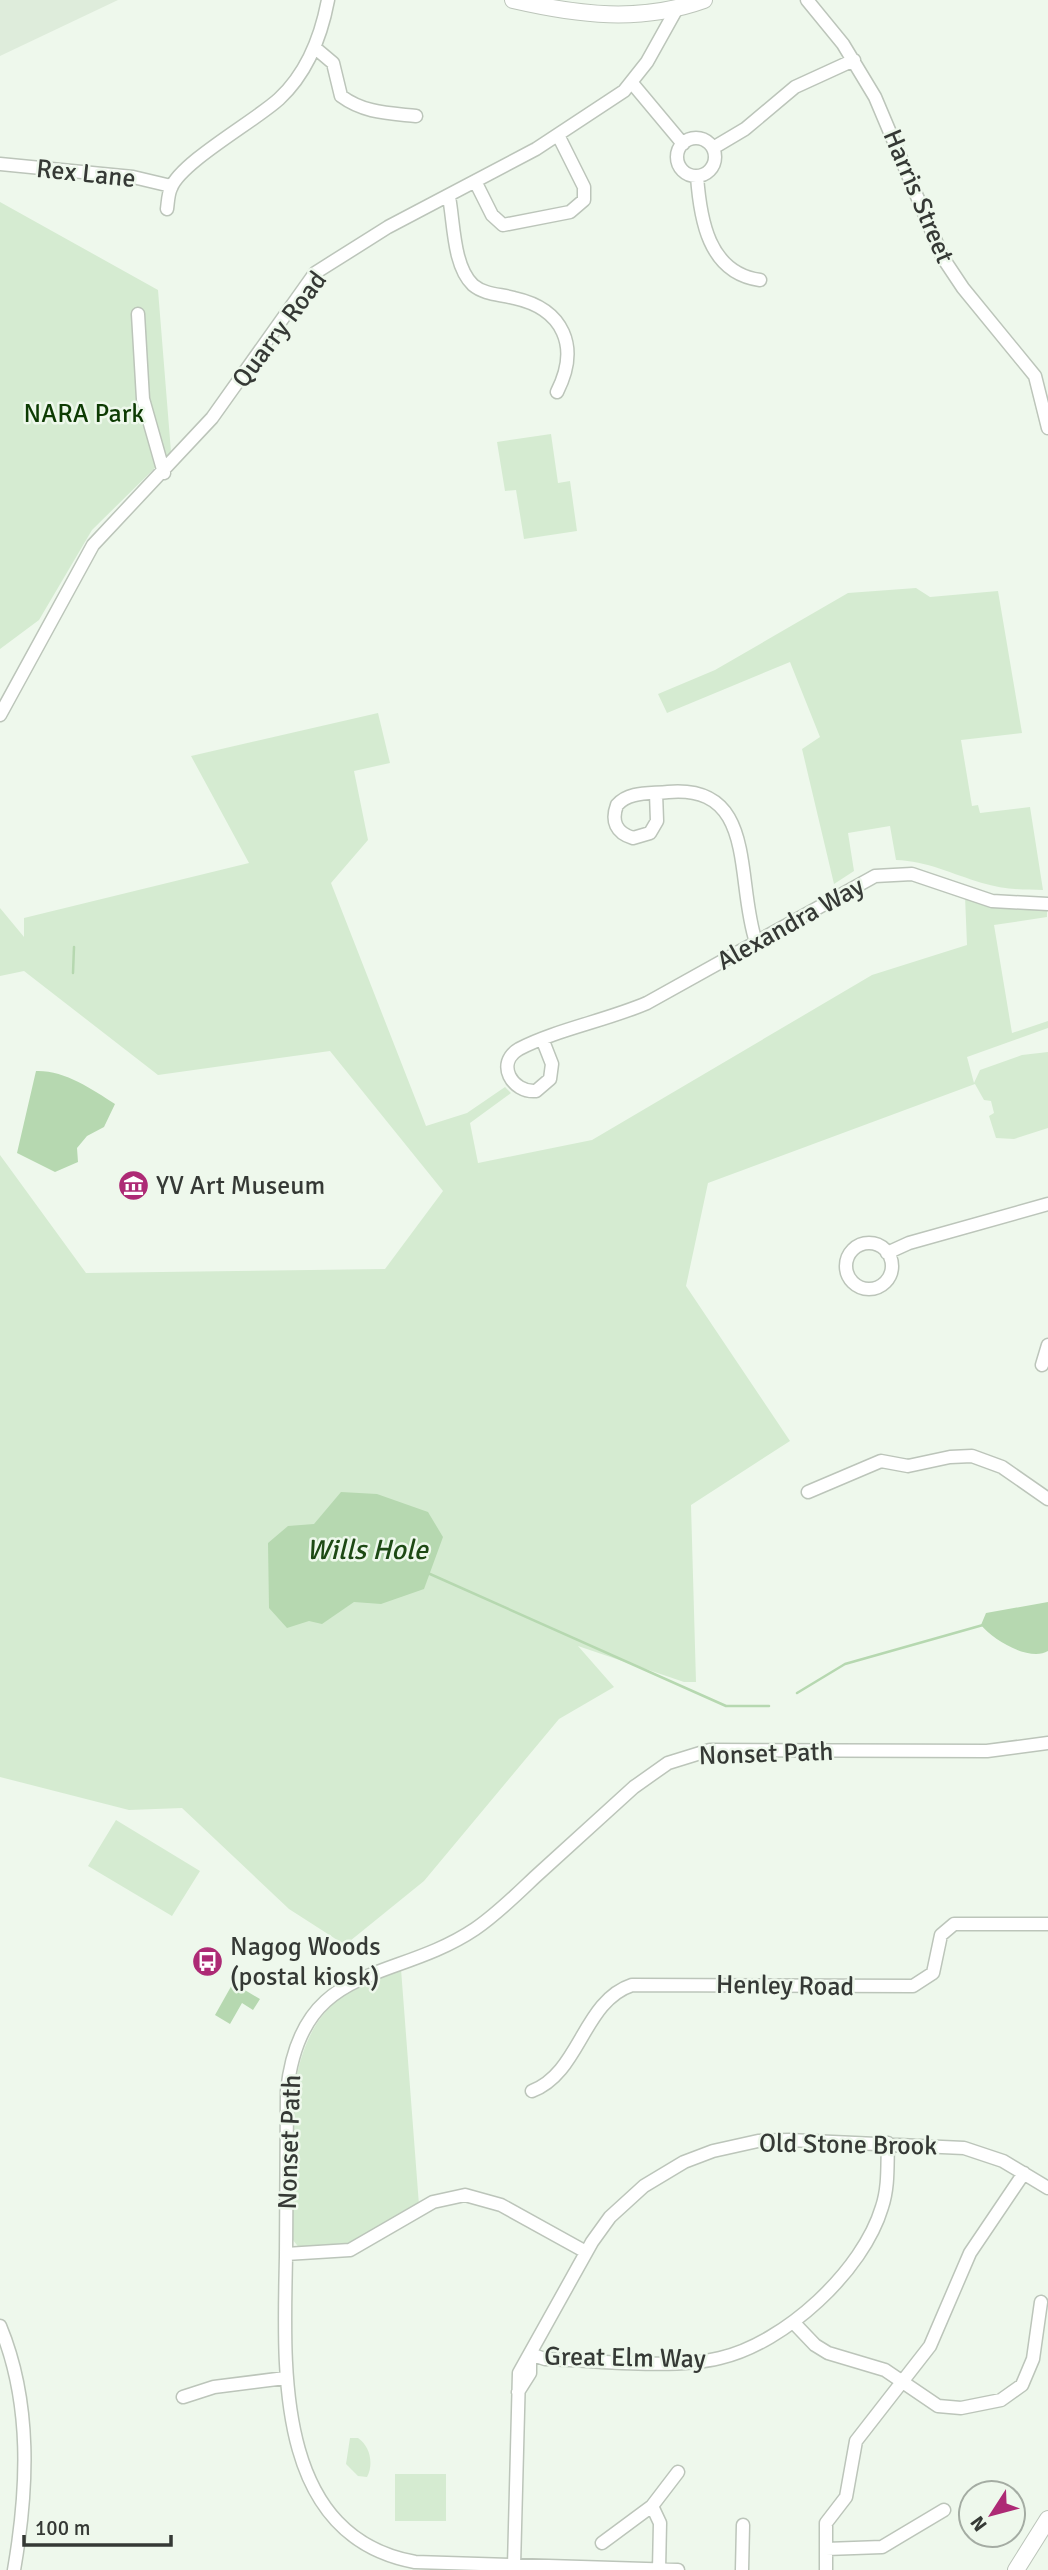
<svg xmlns="http://www.w3.org/2000/svg" width="1048" height="2570" font-family="Signika,sans-serif">
	<style>
		.built { fill: #deecdb }
		.green { fill: #d5ebd1 }
		.water { fill: #b6d8b0 }
		.lines { fill: none; stroke-linecap: round; stroke-linejoin: round }
		.stream { stroke: #b6d8b0; stroke-width: 2.5 }
		.minor-casing { stroke: #bcc5ba; stroke-width: 15 }
		.major-casing { stroke: #bcc5ba; stroke-width: 18 }
		.minor { stroke: #fff; stroke-width: 12 }
		.major { stroke: #fff; stroke-width: 16 }
		.labels { text-anchor: middle; stroke-width: 5; stroke-linejoin: round; paint-order: stroke }
		.street-label { font-size: 26px; fill: #353935; stroke: #eef8ec }
		.park-label { font-size: 26px; fill: #0d3b03; stroke: #eef8ec }
		.poi-label { font-size: 26px; fill: #353935; stroke: #eef8ec; text-anchor: start }
		.water-label { font-size: 28px; font-style: italic; fill: #1d4914; stroke: #eef8ec }
	</style>
	<rect width="100%" height="100%" fill="#eef8ec"/>
	<path class="built" d="M0,0H118L0,56Z"/>
	<path class="green" d="M0,202L158,290L171,452L92,530L39,620L0,649Z
		M551,434L558,483L570,481L577,531L524,539L516,490L505,491L497,442Z
		M916,588L930,597L998,591L1022,733L961,740L972,806L978,805L980,813L1030,807L1043,890C1022,890 1002,889 982,883C952,874 927,861 896,860L890,826L848,833L854,871L834,884L802,749L820,737L790,662L667,713L658,694L715,670L848,593Z
		M378,713L390,763L354,771L368,840L331,883L426,1126L467,1113L505,1087L511,1093L470,1123L478,1163L592,1140L872,975L967,945L965,896L1047,909V917L994,925L1012,1033L1048,1021V1028L967,1057L974,1083L980,1070L1022,1055L1048,1052V1128L1014,1139L996,1138L989,1116L994,1113L991,1101L984,1100L975,1084L708,1183L686,1286L790,1441L691,1505L696,1682H684L578,1646L614,1687L559,1719L424,1881L345,1945L289,1909L182,1808L129,1810L0,1777V1155L86,1273L385,1269L443,1191L330,1051L158,1075L24,971L0,976V908L24,937V918L249,863L191,756Z
		M116,1820L200,1871L172,1916L88,1866Z
		M401,1969L419,2205L351,2245L300,2249L293,2240C293,2165 275,2053 338,1999C356,1984 379,1977 401,1969Z
		M350,2438H358C370,2446 374,2464 367,2477L358,2476L346,2464Z
		M395,2474H446V2521H395Z"/>
	<path class="water" d="M36,1071C64,1070 92,1089 115,1104L104,1127L87,1136L77,1148L78,1162L55,1172L17,1153Z
		M341,1492L377,1494L428,1512L443,1537L424,1589L381,1604L354,1602L322,1624L309,1621L287,1628L269,1608L268,1543L288,1526L314,1524Z
		M1048,1602V1651C1030,1662 993,1640 981,1625L986,1613Z
		M233,1983L260,1999L253,2010L242,2003L230,2024L215,2015Z"/>
	<g class="lines">
		<path class="stream" d="M73,973L74,947
			M430,1574L726,1706H769
			M797,1693L845,1664L983,1625"/>
		<defs>
			<path id="minor" d="M807,0L843,44L875,97L943,258L963,288L1035,376L1048,428
				M314,47L333,63L341,96C364,113 388,113 416,116
				M632,83L683,144
				M677 157a19 19 0 1 1 38 0a19 19 0 1 1-38 0Z
				M713,148L745,129L795,87L854,60
				M0,164L133,177L171,186
				M697,176C700,218 708,273 760,280
				M476,183L492,215L503,225L570,212L584,200V187L558,135
				M449,197C454,223 453,266 473,285C485,295 500,294 514,298C564,309 580,347 557,392
				M167,209C168,202 168,194 171,188C181,162 255,121 279,99C307,73 321,37 328,0
				M138,314L143,399L164,473
				M0,715L93,545L212,418L315,273L388,227L536,149L624,91L647,62L676,10
				M656,793L657,821L650,833L633,838C616,833 611,821 617,805C629,791 650,794 668,792C758,784 735,880 756,942
				M543,1041L552,1064L550,1079L536,1091C512,1093 495,1063 519,1049C555,1030 608,1020 647,1003L875,876L912,874L992,901L1048,904
				M846 1266a23 23 0 1 1 46 0a23 23 0 1 1-46 0Z
				M887,1253L909,1243L1048,1204
				M1042,1365L1048,1345
				M808,1492L881,1461L908,1466L950,1457L972,1456L1002,1467L1048,1499
				M532,2091C580,2073 583,2001 632,1985L913,1986L933,1973L941,1935L954,1924H1048
				M286,2254L350,2250L433,2202L465,2195L501,2205L586,2252
				M794,2323L815,2345L828,2353L885,2370L938,2406L961,2408L1001,2400L1022,2385L1033,2359L1041,2302
				M0,2326C32,2403 28,2489 14,2570
				M530,2354L545,2359C597,2360 671,2370 720,2358C785,2343 863,2271 882,2207C889,2186 887,2164 888,2143
				M518,2392L530,2373V2354
				M183,2397L214,2387L285,2378
				M652,2506L660,2523L659,2570
				M602,2543L652,2506L678,2472
				M826,2549L882,2547L944,2510
				M514,2566L519,2373L592,2242L610,2217L644,2186L684,2162L713,2151L758,2141L789,2140L964,2148L1003,2161L1048,2188
				M678,2570L415,2562C273,2536 284,2367 286,2256C286,2201 287,2146 287,2091C301,1960 393,1984 475,1929C497,1914 516,1895 535,1877C568,1847 601,1817 634,1787L668,1763L710,1750L987,1751L1048,1743
				M742,2570L743,2525
				M826,2570V2523L846,2497L856,2441L930,2346L970,2253L1024,2173"/>
			<path id="major" d="M513,0C578,15 640,23 704,0
				M1016,2570L1048,2519"/>
		</defs>
		<use href="#minor" class="minor-casing"/>
		<use href="#major" class="major-casing"/>
		<use href="#minor" class="minor"/>
		<use href="#major" class="major"/>
	</g>
	<defs>
		<symbol id="museum-disc" viewBox="-11 -11 22 22"><circle r="9.5" fill="#ad2a75" stroke="#eef8ec"/><path d="M0-6L6-3V-2H-6V-3ZM-5-1h2V3h-2ZM-1-1h2V3h-2ZM3-1h2V3H3ZM-6 4H6V6H-6Z" fill="#fff"/></symbol>
		<symbol id="bus-disc" viewBox="-11 -11 22 22"><circle r="9.5" fill="#ad2a75" stroke="#eef8ec"/><path d="M-5-6H5V4H4V6H2V4H-2V6H-4V4H-5ZM-3.5-4V0h7V-4ZM-3.5 1.2v1.5H-2V1.2ZM2 1.2v1.5H3.5V1.2Z" fill="#fff"/></symbol>
	</defs>
	<g fill-rule="evenodd">
		<use href="#museum-disc" x="116" y="1168" width="35" height="35"/>
		<use href="#bus-disc" x="190" y="1944" width="35" height="35"/>
	</g>
	<g class="labels">
		<g class="street-label">
			<text transform="translate(86 173) rotate(6)" y="9">Rex Lane</text>
			<text transform="translate(919 196) rotate(67)" y="9">Harris Street</text>
			<text transform="translate(279 329) rotate(-53)" y="9">Quarry Road</text>
			<text transform="translate(790 923) rotate(-29)" y="9">Alexandra Way</text>
			<text transform="translate(766 1753) rotate(-2)" y="9">Nonset Path</text>
			<text transform="translate(785 1985) rotate(1)" y="9">Henley Road</text>
			<text transform="translate(289 2142) rotate(-88)" y="9">Nonset Path</text>
			<text transform="translate(848 2144) rotate(1)" y="9">Old Stone Brook</text>
			<text transform="translate(625 2357) rotate(1)" y="9">Great Elm Way</text>
		</g>
		<g class="park-label">
			<text x="84" y="422">NARA Park</text>
		</g>
		<g class="poi-label">
			<text x="156" y="1194">YV Art Museum</text>
			<text x="230" y="1955">Nagog Woods<tspan x="230" dy="30">(postal kiosk)</tspan></text>
		</g>
		<g class="water-label">
			<text x="367" y="1559">Wills Hole</text>
		</g>
	</g>
	<g transform="translate(992 2514) rotate(234)"><circle r="33" fill="#eef8ec" stroke="#a4aca3" stroke-width="2"/>
	<path d="M0-5L12 26L0 18L-12 26Z" fill="#ad2a75"/>
	<text y="-10" font-size="19" font-weight="bold" text-anchor="middle" fill="#353935">N</text>
	</g>
	<path d="M24 2535v10h147v-10" fill="none" stroke="#353935" stroke-width="3.5"/>
	<text x="35" y="2535" font-size="21" fill="#353935" stroke="#eef8ec" stroke-width="5" paint-order="stroke">100 m</text>
</svg>
